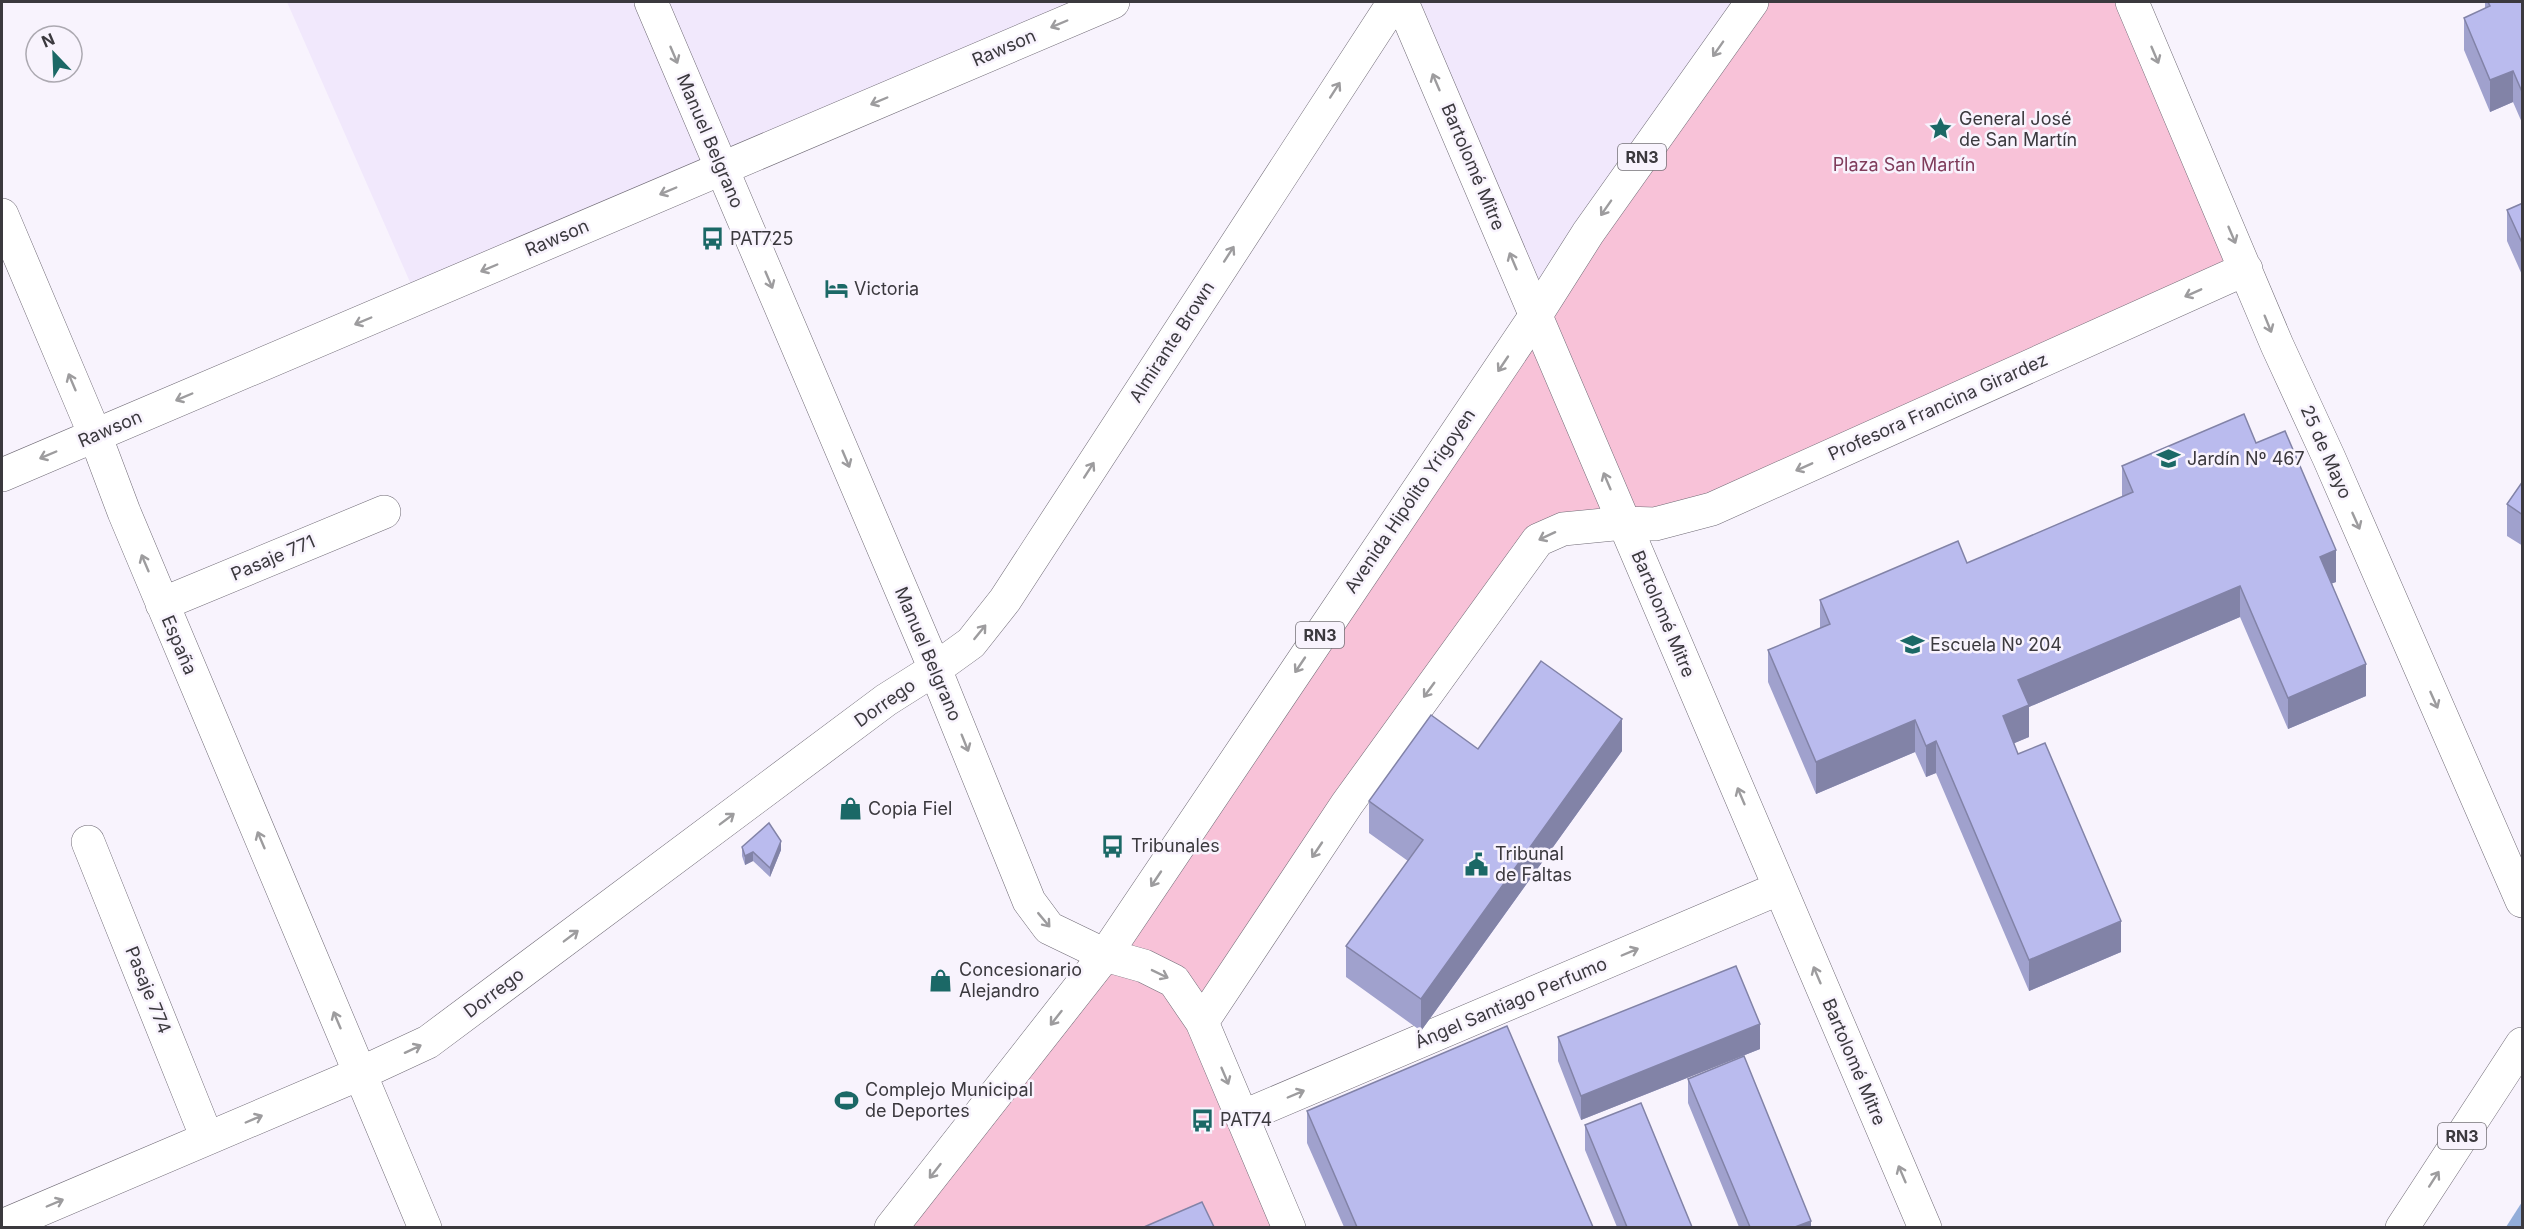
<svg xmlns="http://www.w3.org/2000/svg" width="2524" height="1229" font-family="Inter,sans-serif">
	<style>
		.built { fill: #f1e8fc }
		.green { fill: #f8c2d8 }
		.water { fill: #93add9 }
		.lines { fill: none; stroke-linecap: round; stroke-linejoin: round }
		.minor-casing { stroke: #6f6a75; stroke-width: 34 }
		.highway-casing { stroke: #6f6a75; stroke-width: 34 }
		.minor { stroke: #fff; stroke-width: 33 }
		.highway { stroke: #fff; stroke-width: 33 }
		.wall { fill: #a0a1cd }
		.shaded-wall { fill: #8283a7 }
		.building { fill: #babbee; stroke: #8283a7; stroke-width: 1.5 }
		.oneway { stroke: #9d9c9e }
		.labels { text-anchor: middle; stroke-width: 5; stroke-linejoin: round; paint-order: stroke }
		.shield { fill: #f8f3fd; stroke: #747177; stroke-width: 1.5 }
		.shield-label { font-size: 16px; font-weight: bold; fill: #3b393e }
		.street-label { font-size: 18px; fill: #3b393e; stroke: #f8f3fd }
		.poi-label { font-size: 18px; fill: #3b393e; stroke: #f8f3fd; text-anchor: start }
		.park-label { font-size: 18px; fill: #7f3c5b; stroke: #f8f3fd }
	</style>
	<rect width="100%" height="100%" fill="#f8f3fd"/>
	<path class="built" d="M287,2H1113L417,298Z
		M1402,2H1752L1536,315Z"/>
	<path class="green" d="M1752,2H2132L2246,269L1712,509L1563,529L1202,1022L1289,1227L891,1228L1105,955Z"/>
	<path class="water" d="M2522,1202V1227H2506Z"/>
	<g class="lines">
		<defs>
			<path id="minor" d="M651,2L935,669L1029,901L1049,928L1105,955L1144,966L1174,981L1202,1022L1289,1228
				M1402,2L1925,1228
				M2132,2L2277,345L2329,458L2522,901
				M2,215L95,435L124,512L425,1228
				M2,475L1113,2
				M162,604L384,512
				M88,842L207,1138
				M1202,1022L1347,804L1538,540L1563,529L1624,523L1655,524L1712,509L2246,269
				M1242,1117L1780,888
				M2,1226L359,1074L428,1042L886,700L935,669L971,643L1005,600L1394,2"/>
			<path id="highway" d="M891,1228L1105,955L1536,315L1588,233L1752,2
				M2402,1228L2522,1044"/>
		</defs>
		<use href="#minor" class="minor-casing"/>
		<use href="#highway" class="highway-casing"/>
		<use href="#minor" class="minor"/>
		<use href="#highway" class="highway"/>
	</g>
	<path class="wall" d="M2485,2H2523V125L2513,102L2490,112L2464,50V18L2485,9Z
		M2523,203V277L2507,241V210Z
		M2256,443L2336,582L2332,583L2366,696L2288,729L2240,617L2029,707V737L2014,743L2018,754L2121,952L2029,991L1936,773L1926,777L1915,752L1816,794L1768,682V650L1820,629V600L1967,563L2122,497V466Z
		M2523,481V546L2507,536V504Z
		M1478,749L1622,751L1421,1031L1346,977V946L1408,861L1369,833V801Z
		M742,847L781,850L770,877L753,861L745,865L742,856Z
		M1558,1037L1760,1049L1581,1120L1558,1061Z
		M1688,1079L1811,1227H1739L1688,1103Z
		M1307,1111L1593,1227H1344L1307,1143Z
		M1585,1125L1692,1227H1617L1585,1150Z"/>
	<path class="shaded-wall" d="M2513,71V102L2490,112V80Z
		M2336,550V582L2320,588V557Z
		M2240,586V617L2029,707V737L2003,748V716L2018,680Z
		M2366,664V696L2288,729V698Z
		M1622,719V751L1421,1031V999Z
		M1915,720V752L1816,794V762Z
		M1936,741V773L1926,777V746Z
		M781,841V850L770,877V868Z
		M753,852V861L745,865V856Z
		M2121,921V952L2029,991V960Z
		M1760,1024V1049L1581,1120V1096Z
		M1811,1221V1227H1795Z"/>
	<path class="building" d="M2488,2H2523V94L2513,71L2490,80L2464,18L2490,6Z
		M2523,203V245L2507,210Z
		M2244,414L2256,443L2285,431L2336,550L2320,557L2366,664L2288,698L2240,586L2018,680L2029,705L2003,716L2018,754L2045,743L2121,921L2029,960L1936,741L1926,746L1915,720L1816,762L1768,650L1830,624L1820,600L1958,541L1967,563L2133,492L2122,466Z
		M2523,481V515L2507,504Z
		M1541,661L1622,719L1421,999L1346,946L1423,840L1369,801L1431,715L1478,749Z
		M769,823L781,841L770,868L753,852L745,856L742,847Z
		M1736,966L1760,1024L1581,1096L1558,1037Z
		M1507,1026L1593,1227H1357L1307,1111Z
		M1744,1056L1811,1221L1795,1227H1750L1688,1079Z
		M1641,1103L1692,1227H1627L1585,1125Z
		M1202,1202L1214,1227H1144Z"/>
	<defs><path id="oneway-shaft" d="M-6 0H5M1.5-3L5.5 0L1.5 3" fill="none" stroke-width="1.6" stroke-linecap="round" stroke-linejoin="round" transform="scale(1.5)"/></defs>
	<g class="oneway">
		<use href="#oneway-shaft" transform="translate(1059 24) rotate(157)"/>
		<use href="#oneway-shaft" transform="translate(1718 49) rotate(125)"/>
		<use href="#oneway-shaft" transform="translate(674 55) rotate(67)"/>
		<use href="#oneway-shaft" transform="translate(2155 55) rotate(67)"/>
		<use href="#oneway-shaft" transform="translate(1436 82) rotate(-113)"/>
		<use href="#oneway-shaft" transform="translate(1335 90) rotate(-57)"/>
		<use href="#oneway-shaft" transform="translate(879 101) rotate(157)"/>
		<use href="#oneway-shaft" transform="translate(668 191) rotate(157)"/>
		<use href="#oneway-shaft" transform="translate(1606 208) rotate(125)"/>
		<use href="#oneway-shaft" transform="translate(2232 235) rotate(67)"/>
		<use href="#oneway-shaft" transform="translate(1229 254) rotate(-57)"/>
		<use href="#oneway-shaft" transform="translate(1513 261) rotate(-113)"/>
		<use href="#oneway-shaft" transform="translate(489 268) rotate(157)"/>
		<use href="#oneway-shaft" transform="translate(769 280) rotate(67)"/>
		<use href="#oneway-shaft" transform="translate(2193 293) rotate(156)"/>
		<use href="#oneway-shaft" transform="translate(363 321) rotate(157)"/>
		<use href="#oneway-shaft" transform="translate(2268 324) rotate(68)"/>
		<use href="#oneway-shaft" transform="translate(1503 364) rotate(124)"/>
		<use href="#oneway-shaft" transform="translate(72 382) rotate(-113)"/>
		<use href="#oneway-shaft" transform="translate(184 397) rotate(157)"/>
		<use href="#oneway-shaft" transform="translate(48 455) rotate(157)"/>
		<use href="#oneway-shaft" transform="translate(846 459) rotate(67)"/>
		<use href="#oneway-shaft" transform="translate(1804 467) rotate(156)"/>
		<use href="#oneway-shaft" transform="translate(1089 470) rotate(-57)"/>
		<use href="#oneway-shaft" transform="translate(1607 481) rotate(-113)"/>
		<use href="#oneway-shaft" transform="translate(2356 521) rotate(66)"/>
		<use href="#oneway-shaft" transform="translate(1547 536) rotate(155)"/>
		<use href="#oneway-shaft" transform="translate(145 563) rotate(-113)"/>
		<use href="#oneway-shaft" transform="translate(980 632) rotate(-51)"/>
		<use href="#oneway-shaft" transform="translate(1300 665) rotate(124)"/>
		<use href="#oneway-shaft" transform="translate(1429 690) rotate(126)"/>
		<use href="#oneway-shaft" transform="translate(2434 700) rotate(66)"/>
		<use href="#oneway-shaft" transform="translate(965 743) rotate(68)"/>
		<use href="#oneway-shaft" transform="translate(1741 796) rotate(-113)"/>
		<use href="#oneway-shaft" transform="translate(727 819) rotate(-37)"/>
		<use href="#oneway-shaft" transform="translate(261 840) rotate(-113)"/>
		<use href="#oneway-shaft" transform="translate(1317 850) rotate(124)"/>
		<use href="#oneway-shaft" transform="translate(1156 879) rotate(124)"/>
		<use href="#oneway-shaft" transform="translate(1044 920) rotate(50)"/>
		<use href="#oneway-shaft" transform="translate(571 936) rotate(-37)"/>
		<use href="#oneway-shaft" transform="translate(1630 952) rotate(-23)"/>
		<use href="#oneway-shaft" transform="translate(1160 974) rotate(26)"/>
		<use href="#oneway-shaft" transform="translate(1817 975) rotate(-113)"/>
		<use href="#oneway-shaft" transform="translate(1056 1018) rotate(128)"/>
		<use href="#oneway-shaft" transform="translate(337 1020) rotate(-113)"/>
		<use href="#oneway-shaft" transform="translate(413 1049) rotate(-25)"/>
		<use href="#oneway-shaft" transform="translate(1225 1076) rotate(67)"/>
		<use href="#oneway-shaft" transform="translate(1296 1094) rotate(-23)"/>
		<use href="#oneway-shaft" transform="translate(254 1119) rotate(-23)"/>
		<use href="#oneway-shaft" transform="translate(935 1171) rotate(128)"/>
		<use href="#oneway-shaft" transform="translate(1902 1174) rotate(-113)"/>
		<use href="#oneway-shaft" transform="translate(2434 1179) rotate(-57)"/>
		<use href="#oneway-shaft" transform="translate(55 1203) rotate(-23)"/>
	</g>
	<defs>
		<symbol id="sight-bare" viewBox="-9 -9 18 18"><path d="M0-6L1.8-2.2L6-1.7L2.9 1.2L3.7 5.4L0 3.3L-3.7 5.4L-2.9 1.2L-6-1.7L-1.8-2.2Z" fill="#1b6866" stroke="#f8f3fd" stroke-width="2.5" paint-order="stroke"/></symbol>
		<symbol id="bus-bare" viewBox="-9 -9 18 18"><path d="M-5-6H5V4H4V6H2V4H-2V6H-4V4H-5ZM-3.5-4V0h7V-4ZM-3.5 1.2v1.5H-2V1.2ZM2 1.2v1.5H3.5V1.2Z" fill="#1b6866" stroke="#f8f3fd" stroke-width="2.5" paint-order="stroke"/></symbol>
		<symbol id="hotel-bare" viewBox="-9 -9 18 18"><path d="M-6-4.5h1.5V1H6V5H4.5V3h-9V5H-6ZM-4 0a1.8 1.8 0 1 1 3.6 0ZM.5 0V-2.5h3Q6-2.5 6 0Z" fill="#1b6866" stroke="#f8f3fd" stroke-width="2.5" paint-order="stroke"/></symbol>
		<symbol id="school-bare" viewBox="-9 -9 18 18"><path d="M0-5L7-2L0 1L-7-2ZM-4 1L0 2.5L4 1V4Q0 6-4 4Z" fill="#1b6866" stroke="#f8f3fd" stroke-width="2.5" paint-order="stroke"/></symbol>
		<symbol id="shop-bare" viewBox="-9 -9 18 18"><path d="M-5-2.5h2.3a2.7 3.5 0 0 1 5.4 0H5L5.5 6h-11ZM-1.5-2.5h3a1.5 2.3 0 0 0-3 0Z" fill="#1b6866" stroke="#f8f3fd" stroke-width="2.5" paint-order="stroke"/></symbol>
		<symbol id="civic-bare" viewBox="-9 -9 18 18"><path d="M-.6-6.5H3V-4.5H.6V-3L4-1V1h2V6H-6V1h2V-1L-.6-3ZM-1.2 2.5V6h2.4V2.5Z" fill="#1b6866" stroke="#f8f3fd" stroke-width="2.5" paint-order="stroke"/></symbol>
		<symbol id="stadium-bare" viewBox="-9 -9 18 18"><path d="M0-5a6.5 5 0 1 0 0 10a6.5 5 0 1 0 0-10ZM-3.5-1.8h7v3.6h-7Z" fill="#1b6866" stroke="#f8f3fd" stroke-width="2.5" paint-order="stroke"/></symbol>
	</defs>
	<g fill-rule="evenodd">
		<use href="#sight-bare" x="1924" y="112" width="33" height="33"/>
		<use href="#bus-bare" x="696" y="222" width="33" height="33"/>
		<use href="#hotel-bare" x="820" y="272" width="33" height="33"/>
		<use href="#school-bare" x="2152" y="442" width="33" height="33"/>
		<use href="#school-bare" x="1896" y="628" width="33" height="33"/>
		<use href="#shop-bare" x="834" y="792" width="33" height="33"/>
		<use href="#bus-bare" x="1096" y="830" width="33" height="33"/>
		<use href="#civic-bare" x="1460" y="848" width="33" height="33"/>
		<use href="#shop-bare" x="924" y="964" width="33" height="33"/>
		<use href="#stadium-bare" x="830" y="1084" width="33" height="33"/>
		<use href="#bus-bare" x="1186" y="1104" width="33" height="33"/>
	</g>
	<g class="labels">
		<g class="shield">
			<rect x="1618" y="144" width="48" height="26" rx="4.5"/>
			<rect x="1296" y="622" width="48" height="26" rx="4.5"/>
			<rect x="2438" y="1123" width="48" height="26" rx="4.5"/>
		</g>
		<g class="shield-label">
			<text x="1642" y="163">RN3</text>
			<text x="1320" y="641">RN3</text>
			<text x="2462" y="1142">RN3</text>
		</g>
		<g class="street-label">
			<text transform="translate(1004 48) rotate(-23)" y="6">Rawson</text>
			<text transform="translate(710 141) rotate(67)" y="6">Manuel Belgrano</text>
			<text transform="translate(1473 167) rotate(67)" y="6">Bartolomé Mitre</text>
			<text transform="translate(557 238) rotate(-23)" y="6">Rawson</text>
			<text transform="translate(1172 342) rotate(-57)" y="6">Almirante Brown</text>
			<text transform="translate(1938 407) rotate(-24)" y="6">Profesora Francina Girardez</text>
			<text transform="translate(110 429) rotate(-23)" y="6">Rawson</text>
			<text transform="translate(2326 452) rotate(66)" y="6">25 de Mayo</text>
			<text transform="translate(1410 501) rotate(-56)" y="6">Avenida Hipólito Yrigoyen</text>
			<text transform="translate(273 558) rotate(-23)" y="6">Pasaje 771</text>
			<text transform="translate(1663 614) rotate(67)" y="6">Bartolomé Mitre</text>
			<text transform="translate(179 645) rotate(67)" y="6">España</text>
			<text transform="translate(928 654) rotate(67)" y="6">Manuel Belgrano</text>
			<text transform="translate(885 703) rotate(-35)" y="6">Dorrego</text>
			<text transform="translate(148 990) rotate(68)" y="6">Pasaje 774</text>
			<text transform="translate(494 993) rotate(-37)" y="6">Dorrego</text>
			<text transform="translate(1511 1003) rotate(-23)" y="6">Ángel Santiago Perfumo</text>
			<text transform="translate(1854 1062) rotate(67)" y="6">Bartolomé Mitre</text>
		</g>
		<g class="poi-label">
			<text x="1959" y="125">General José<tspan x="1959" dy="21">de San Martín</tspan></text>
			<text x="730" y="245">PAT725</text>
			<text x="854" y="295">Victoria</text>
			<text x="2187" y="465">Jardín Nº 467</text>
			<text x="1930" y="651">Escuela Nº 204</text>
			<text x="868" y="815">Copia Fiel</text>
			<text x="1131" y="852">Tribunales</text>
			<text x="1495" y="860">Tribunal<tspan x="1495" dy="21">de Faltas</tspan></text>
			<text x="959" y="976">Concesionario<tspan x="959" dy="21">Alejandro</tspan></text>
			<text x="865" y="1096">Complejo Municipal<tspan x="865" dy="21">de Deportes</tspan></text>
			<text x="1220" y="1126">PAT74</text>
		</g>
		<g class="park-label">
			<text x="1904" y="171">Plaza San Martín</text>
		</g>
	</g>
	<rect width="2524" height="1229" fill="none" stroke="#3b393e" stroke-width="6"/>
	<g transform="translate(54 54) rotate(337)"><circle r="28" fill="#f8f3fd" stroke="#aca9b1" stroke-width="1.5"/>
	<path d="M0-4.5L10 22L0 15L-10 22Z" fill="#1b6866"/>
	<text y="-9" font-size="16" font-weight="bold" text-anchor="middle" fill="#3b393e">N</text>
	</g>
</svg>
